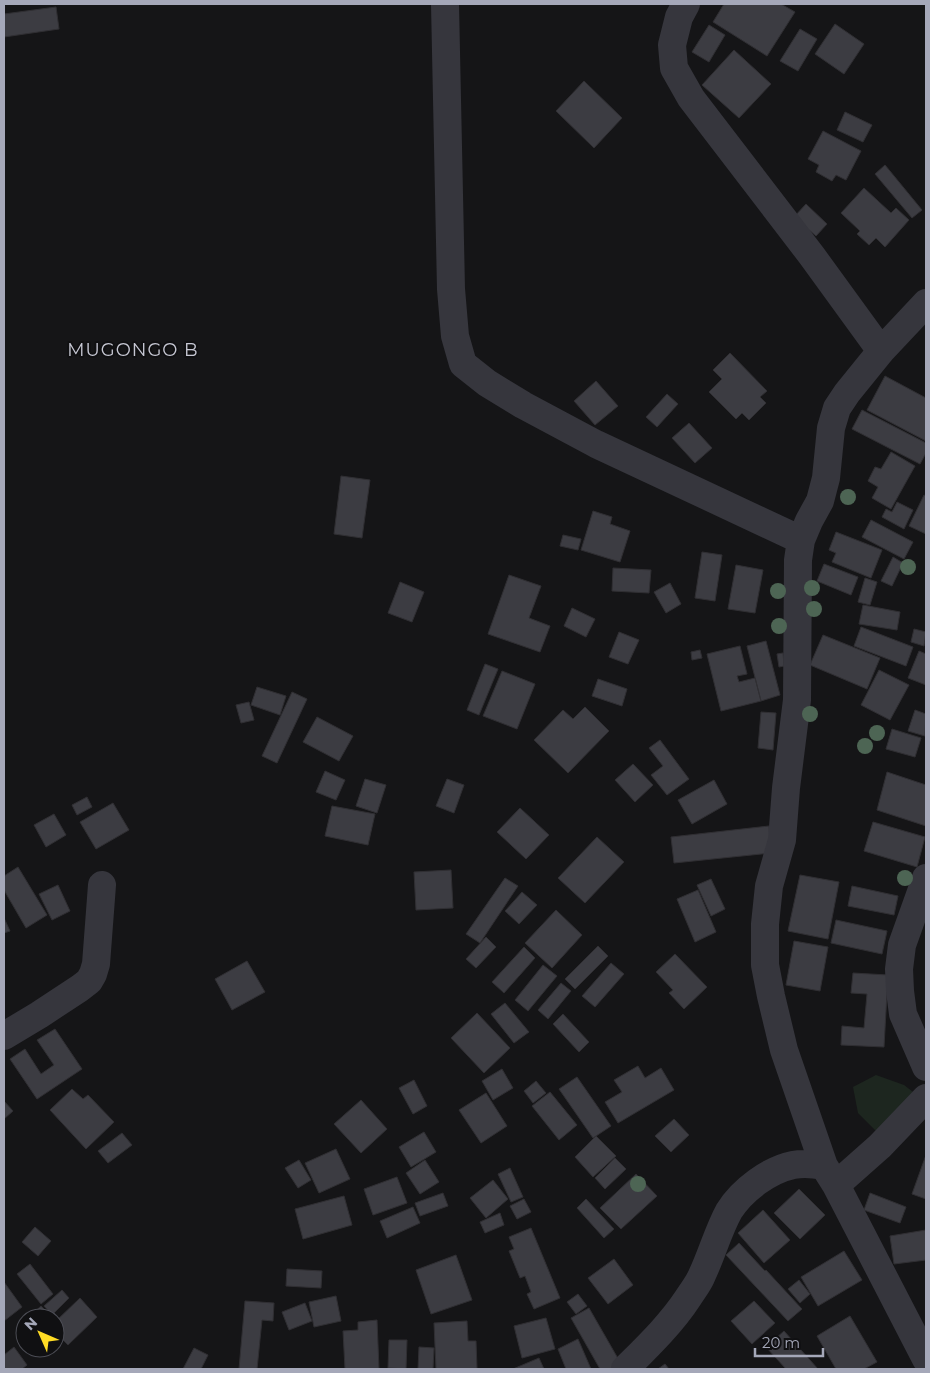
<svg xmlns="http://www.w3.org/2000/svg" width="930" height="1373" font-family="Montserrat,sans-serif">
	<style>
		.green { fill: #1d261f }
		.building { fill: #3c3c42; stroke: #302f33 }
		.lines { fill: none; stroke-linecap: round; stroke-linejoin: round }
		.minor { stroke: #36363d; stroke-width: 28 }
		.tree { fill: #4d6554 }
		.labels { text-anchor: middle; stroke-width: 4; stroke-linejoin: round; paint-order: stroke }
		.quarter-label { font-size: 18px; letter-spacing: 1px; fill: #c7c8d4; stroke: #101012 }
	</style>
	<rect width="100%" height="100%" fill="#151517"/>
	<path class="green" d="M876,1075L904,1085L922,1099L876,1131L858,1113L853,1087Z"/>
	<path class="building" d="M724,4H781L795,12L767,56L713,22Z
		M56,7L59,29L4,37V14Z
		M835,24L864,44L844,74L815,54Z
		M709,25L725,35L709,62L692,52Z
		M800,29L817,39L798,71L780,61Z
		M734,50L771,84L739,118L702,85Z
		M584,81L622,118L594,148L556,111Z
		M845,112L872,125L863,142L837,130Z
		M823,131L861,151L846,180L836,175L832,181L816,172L819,165L808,159Z
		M885,165L922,210L912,218L875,174Z
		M864,188L891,213L896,208L909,220L885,247L876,238L869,245L857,234L860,231L841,213Z
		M806,204L827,224L816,236L794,217Z
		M730,353L767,391L760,397L766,403L749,420L742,413L736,419L709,392L722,379L713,370Z
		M885,376L926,398V441L867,410Z
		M596,381L618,406L595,425L574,401Z
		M667,394L678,404L657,427L646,417Z
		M862,410L926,443V453L920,464L852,429Z
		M689,423L712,448L695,463L672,438Z
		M891,452L915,466L891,509L872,498L878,487L868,481L875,467L881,469Z
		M341,476L370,480L362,538L334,534Z
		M924,495L926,496V534L909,526Z
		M897,502L913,510L904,529L882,517L886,509L892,512Z
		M593,511L612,517L610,524L630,531L620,562L581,550Z
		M871,520L913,542L904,559L862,537Z
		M836,532L882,550L871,578L832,562L836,553L829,550Z
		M563,535L581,539L578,550L560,546Z
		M702,552L722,555L715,601L695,598Z
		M893,557L903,563L892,586L881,581Z
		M824,564L858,577L851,595L817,581Z
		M736,565L763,570L755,613L728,609Z
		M613,568L651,570L649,593L612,591Z
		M509,575L541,586L529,618L550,626L540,652L488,634Z
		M865,578L877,582L870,605L858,602Z
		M400,582L424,592L412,622L388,613Z
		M670,583L681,604L666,613L654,592Z
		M863,605L900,612L897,630L859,624Z
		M572,608L595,619L586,637L564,626Z
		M861,627L913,647L906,666L854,646Z
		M914,629L926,632L924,646L911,642Z
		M619,632L639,640L628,664L609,657Z
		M823,635L880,658L867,689L810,665Z
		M766,641L780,695L761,701L747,646Z
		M740,646L747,674L737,676L739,682L755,678L761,701L721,711L707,654Z
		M700,650L702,658L692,660L691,652Z
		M919,651L926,654V685L908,678Z
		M783,653L784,666L779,667L777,654Z
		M485,664L498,669L479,715L467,710Z
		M879,670L909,685L890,720L861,705Z
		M502,671L535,684L517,729L483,716Z
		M598,679L627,689L622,706L592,696Z
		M257,687L286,696L280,715L251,705Z
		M292,692L307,699L277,763L262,756Z
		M249,702L254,720L241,723L236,705Z
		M585,707L609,731L568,773L534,740L563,710L573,719Z
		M915,710L926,714L925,736L908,731Z
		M761,712L776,713L773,750L758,748Z
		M317,717L353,736L339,761L303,742Z
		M892,729L921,738L915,757L886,749Z
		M660,740L689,779L667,795L651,775L663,766L649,748Z
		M633,764L653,785L635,802L615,780Z
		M325,771L345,780L336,800L316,792Z
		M887,772L926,785V826L877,810Z
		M365,779L386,785L377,813L356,806Z
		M447,779L464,785L454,813L436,806Z
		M714,780L727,804L692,824L678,800Z
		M87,797L92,807L77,815L72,805Z
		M113,803L129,830L96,849L80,822Z
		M332,806L375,814L368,845L325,836Z
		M520,808L549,835L526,859L497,832Z
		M54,814L66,835L46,847L34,825Z
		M873,822L925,837L917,867L864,851Z
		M769,826L771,853L674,863L671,837Z
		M597,837L624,862L585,903L558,878Z
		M18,867L47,915L26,928L4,890V876Z
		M451,870L453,908L416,910L414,872Z
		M800,875L839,882L828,939L788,931Z
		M505,878L518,886L480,943L466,934Z
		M711,879L725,909L711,916L697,885Z
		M58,885L70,911L52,920L39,894Z
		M852,886L898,896L894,915L848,906Z
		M698,890L716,932L695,942L677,899Z
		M522,892L537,905L519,924L505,911Z
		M556,910L582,935L552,968L525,943Z
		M4,918L10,931L4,933Z
		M836,920L887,931L882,954L831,943Z
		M486,937L496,947L476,968L466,959Z
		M794,941L828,947L820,991L786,985Z
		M598,946L608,956L575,989L565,979Z
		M524,947L535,958L504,993L492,982Z
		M675,954L707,987L684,1009L669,993L673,990L656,972Z
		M247,961L265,992L232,1010L215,979Z
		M611,963L624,974L595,1007L582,996Z
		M543,965L557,976L528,1011L515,1000Z
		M853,973L888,975L884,1047L841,1045L842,1026L864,1028L867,994L851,993Z
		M561,983L571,991L548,1019L538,1010Z
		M505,1003L529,1032L514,1043L491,1014Z
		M477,1013L510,1048L484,1073L451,1038Z
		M563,1014L589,1042L579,1052L553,1024Z
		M55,1029L82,1069L37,1099L10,1059L25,1049L41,1074L54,1065L37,1040Z
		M638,1066L645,1078L661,1068L674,1090L618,1123L605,1102L622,1092L614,1080Z
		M502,1069L513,1088L493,1100L482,1081Z
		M577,1077L611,1126L593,1138L559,1089Z
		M414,1080L427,1106L413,1114L399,1088Z
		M536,1081L546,1093L533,1103L524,1091Z
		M72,1089L83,1099L88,1095L114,1122L86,1149L50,1110Z
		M550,1092L577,1125L559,1140L532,1106Z
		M486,1093L507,1126L481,1143L459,1110Z
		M361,1100L387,1129L361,1153L334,1124Z
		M4,1101L13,1111L4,1119Z
		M674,1119L689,1135L671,1152L655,1136Z
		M424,1132L436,1152L411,1167L399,1147Z
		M122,1133L132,1145L108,1163L98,1151Z
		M596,1136L616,1156L593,1177L575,1157Z
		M336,1149L350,1179L319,1193L305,1163Z
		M926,1155V1199L912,1194Z
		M615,1158L626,1169L605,1189L595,1178Z
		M299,1160L311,1180L298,1188L285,1168Z
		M425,1160L439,1182L420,1194L406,1173Z
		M510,1168L523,1197L511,1202L498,1174Z
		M636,1174L657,1196L621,1229L600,1208Z
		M397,1177L407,1203L373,1215L364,1189Z
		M493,1180L508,1199L486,1218L470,1198Z
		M799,1189L825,1215L800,1239L774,1213Z
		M443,1193L448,1206L420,1216L415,1203Z
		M870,1193L906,1207L900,1223L864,1210Z
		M344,1196L352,1225L303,1239L295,1209Z
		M524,1199L531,1212L517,1219L510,1206Z
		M586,1199L614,1229L604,1238L577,1208Z
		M413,1207L420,1223L387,1238L380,1221Z
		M763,1210L790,1240L764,1263L738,1233Z
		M500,1213L504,1225L485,1233L480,1222Z
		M35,1227L51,1241L38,1256L22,1242Z
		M531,1228L560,1298L534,1309L527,1294L531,1292L525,1276L520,1278L509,1251L514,1249L509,1237Z
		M926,1230V1260L894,1264L890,1236Z
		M739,1243L765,1271L766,1270L802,1309L788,1321L726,1255Z
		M844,1251L862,1280L818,1306L801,1277Z
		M456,1255L472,1300L431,1314L416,1270Z
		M614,1259L633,1285L608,1304L588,1278Z
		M30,1264L53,1294L41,1304L17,1274Z
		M287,1269L322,1271L321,1288L286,1286Z
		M799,1280L810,1294L800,1303L788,1289Z
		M4,1282L22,1307L4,1321Z
		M62,1290L69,1298L52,1315L44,1306Z
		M578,1294L587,1306L576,1314L567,1302Z
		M336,1296L341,1321L314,1327L309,1302Z
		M80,1298L97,1317L68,1345L55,1332V1322Z
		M245,1301L274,1303L273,1321L262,1320L257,1369H239Z
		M754,1301L775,1323L752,1344L731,1321Z
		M305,1303L312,1321L289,1330L282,1312Z
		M41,1306L49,1314L45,1318H28Z
		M589,1308L624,1369H600L571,1318Z
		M850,1316L877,1362L864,1369H836L817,1336Z
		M546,1318L555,1349L522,1358L514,1326Z
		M377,1320L379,1369H345L343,1331L358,1330V1322Z
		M467,1321L468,1341H476L477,1369H436L434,1323Z
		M784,1331L818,1369H786L766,1347Z
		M578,1339L591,1369H566L558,1349Z
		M389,1340H407L406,1369L388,1368Z
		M14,1347L27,1365L22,1369H4V1355Z
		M419,1347L434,1348L433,1369H418Z
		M194,1348L208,1355L201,1369H183Z
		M539,1358L544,1369H513Z
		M665,1364L669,1369H658Z"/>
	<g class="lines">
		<path class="minor" d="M445,4L451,289L455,336L463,364L487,383L523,405L596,444L801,540
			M686,4L679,17L672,45L674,68L691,98L812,256L881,351
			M926,303L881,351L847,393L837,408L831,428L826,478L820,501L809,521L801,540L798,560L797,700L786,788L782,840L769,886L765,924V965L771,996L784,1050L824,1166L836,1185L926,1359
			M926,878L902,945L899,969L900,991L903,1014L926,1067
			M4,1036L39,1015L80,988L89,981L93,974L96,964L102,885
			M836,1185L880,1146L926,1098
			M625,1369C647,1347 671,1324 688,1298C693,1290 699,1283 702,1275C712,1254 718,1231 729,1211C742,1190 769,1170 793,1165C803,1163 814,1164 824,1166"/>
	</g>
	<g class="tree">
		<circle cx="848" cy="497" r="8"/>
		<circle cx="908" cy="567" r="8"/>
		<circle cx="812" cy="588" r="8"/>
		<circle cx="778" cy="591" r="8"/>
		<circle cx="814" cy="609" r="8"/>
		<circle cx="779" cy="626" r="8"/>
		<circle cx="810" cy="714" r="8"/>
		<circle cx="877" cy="733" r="8"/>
		<circle cx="865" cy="746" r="8"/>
		<circle cx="905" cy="878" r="8"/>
		<circle cx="638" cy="1184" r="8"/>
	</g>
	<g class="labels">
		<g class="quarter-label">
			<text x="133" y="356">MUGONGO B</text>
		</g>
	</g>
	<rect width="930" height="1373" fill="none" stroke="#a5a8b9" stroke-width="10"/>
	<g transform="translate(40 1333) rotate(315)"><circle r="24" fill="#101012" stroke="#4c4d55"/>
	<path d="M0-4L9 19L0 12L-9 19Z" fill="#ffdc25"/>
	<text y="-8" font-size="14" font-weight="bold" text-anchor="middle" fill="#a5a8b9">N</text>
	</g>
	<path d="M755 1348v8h68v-8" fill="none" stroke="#a5a8b9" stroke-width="2.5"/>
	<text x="762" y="1348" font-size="15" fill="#a5a8b9" stroke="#101012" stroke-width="4" paint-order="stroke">20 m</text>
</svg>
